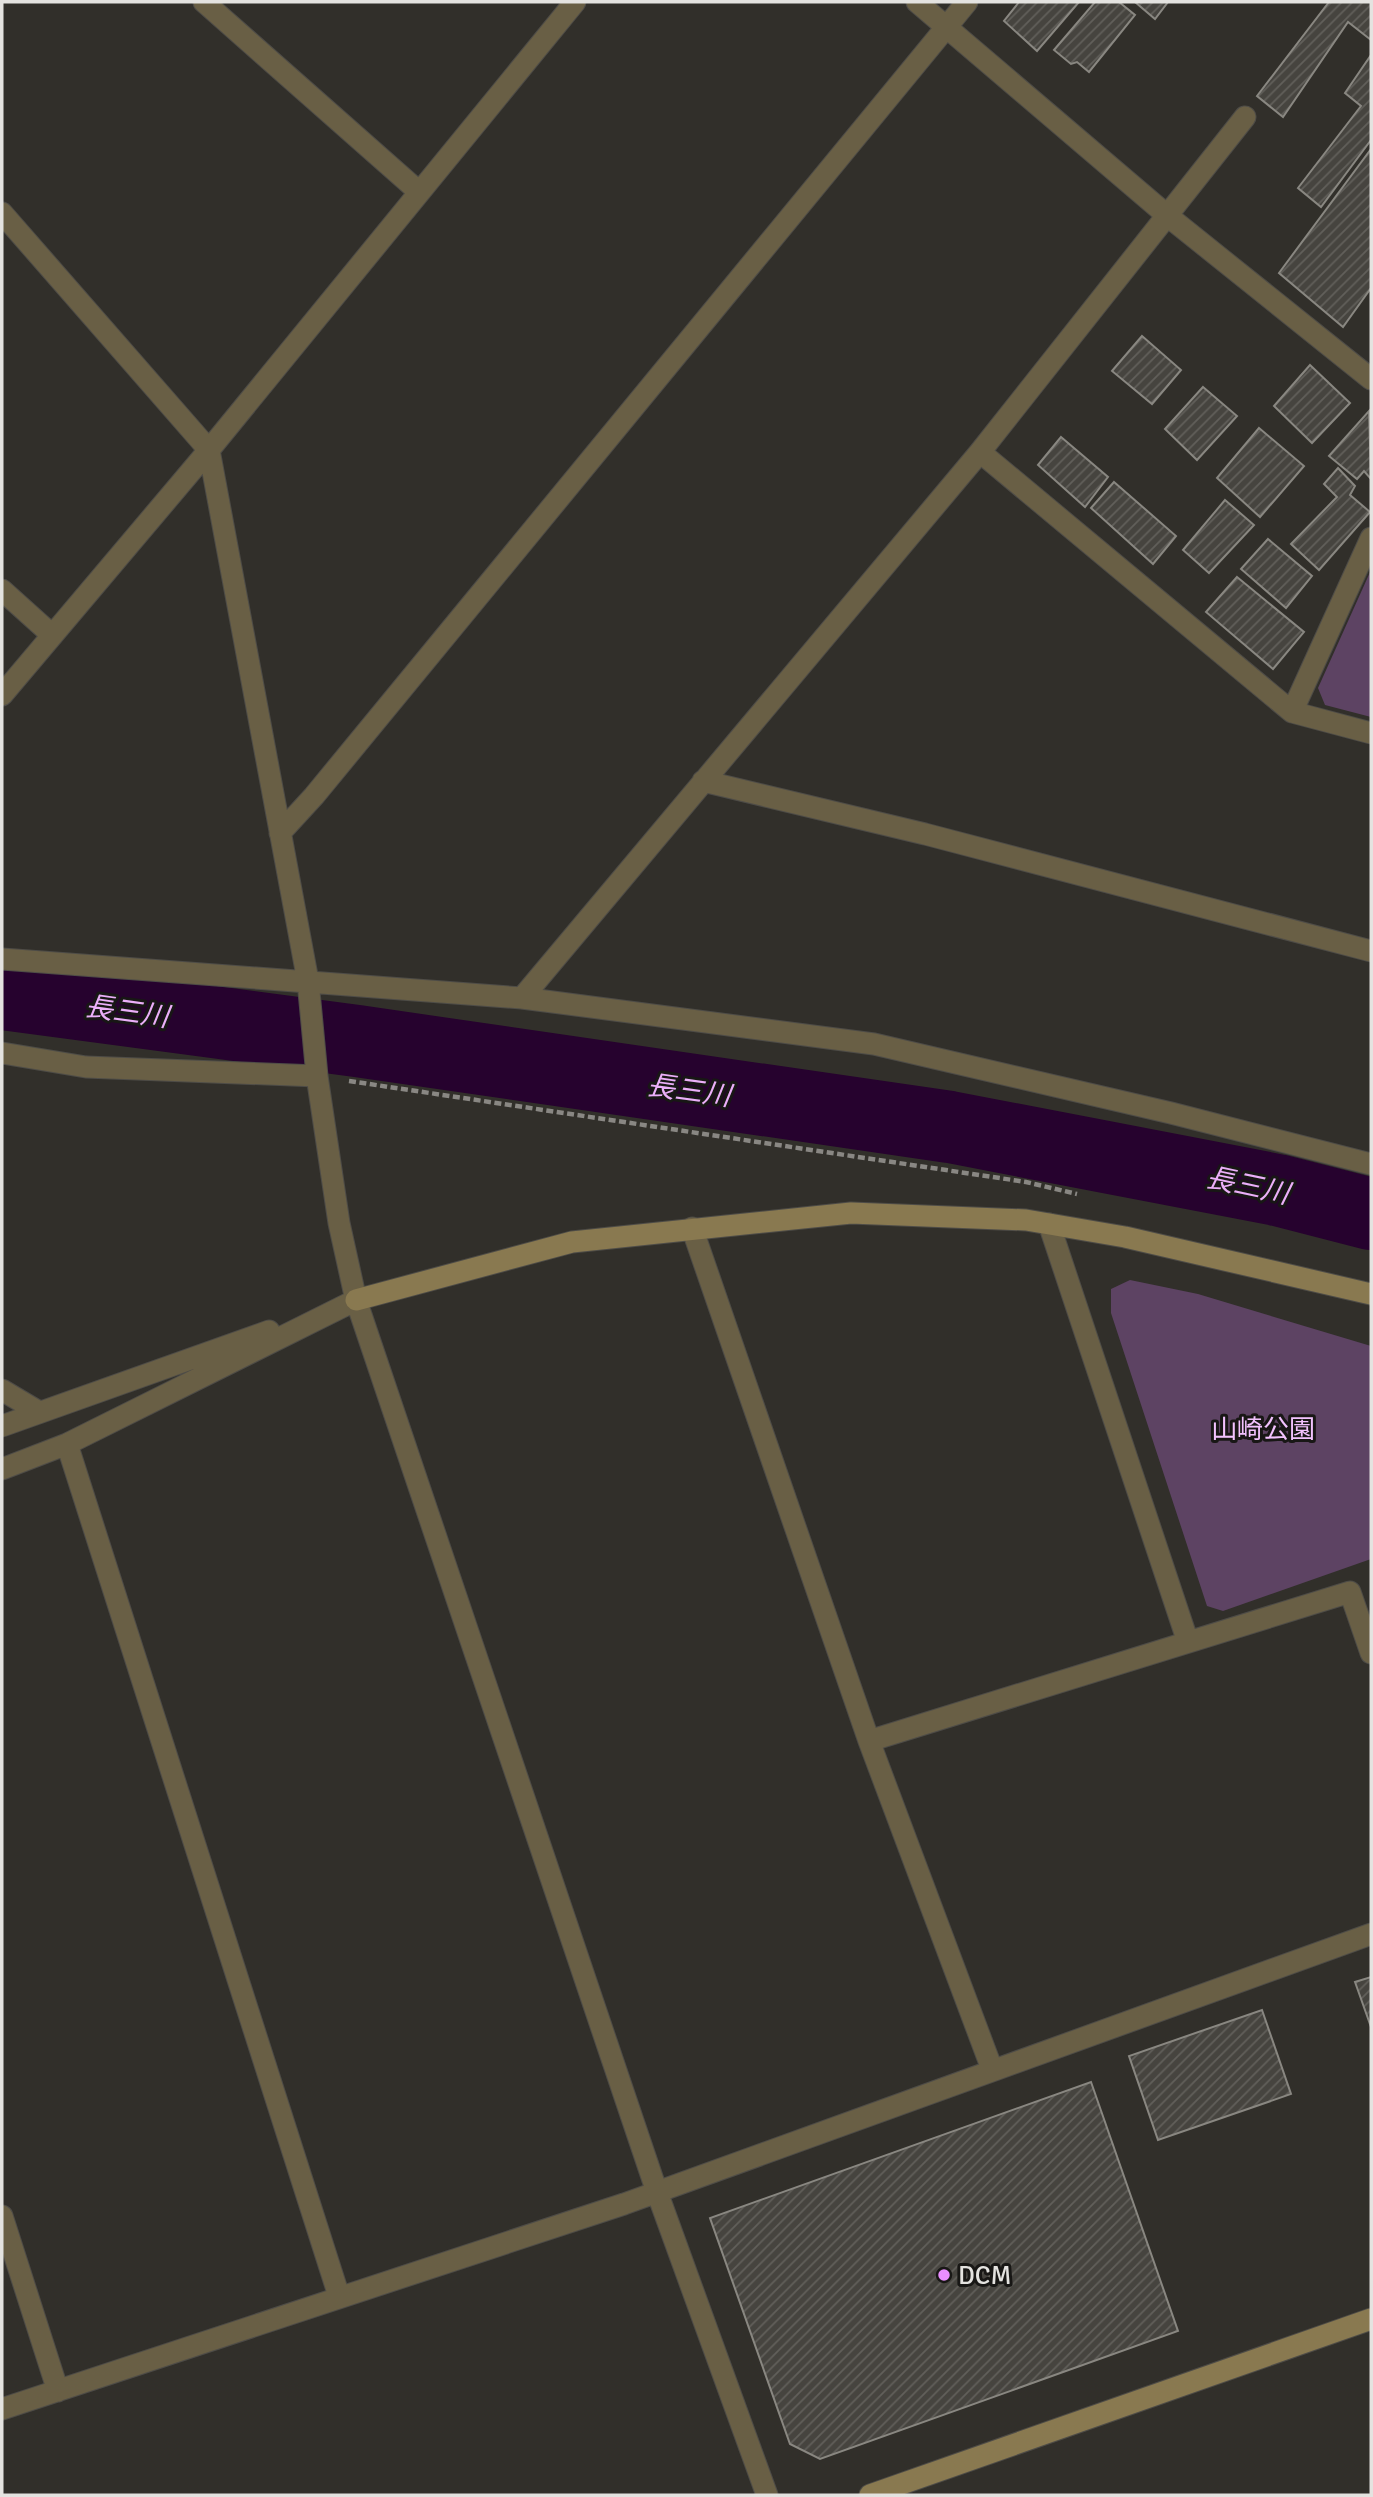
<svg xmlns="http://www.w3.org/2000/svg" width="1373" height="2497" font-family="Signika,'Noto Sans JP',sans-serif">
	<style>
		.park { fill: #5d4363 }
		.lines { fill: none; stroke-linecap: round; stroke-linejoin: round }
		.river { stroke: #26022e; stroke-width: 72 }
		.building { fill: url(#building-hatch); stroke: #898781; stroke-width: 2 }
		.street-casing { stroke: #4e4c47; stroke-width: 23 }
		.secondary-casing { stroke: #4e4c47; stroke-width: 23 }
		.path { stroke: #898783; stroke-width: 4.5; stroke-dasharray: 7 3.5; stroke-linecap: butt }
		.street { stroke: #695f45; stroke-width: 21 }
		.secondary { stroke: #897950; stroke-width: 21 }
		.poi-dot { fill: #e98efe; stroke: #181715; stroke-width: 2.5 }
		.labels { text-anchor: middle; stroke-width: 6; stroke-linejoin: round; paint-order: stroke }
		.park-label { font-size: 26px; fill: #f2c2fe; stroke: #181715 }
		.poi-label { font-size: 26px; fill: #e4e3e0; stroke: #181715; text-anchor: start }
		.water-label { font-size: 28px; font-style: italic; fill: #ebaff9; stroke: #181715 }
	</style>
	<defs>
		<pattern id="building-hatch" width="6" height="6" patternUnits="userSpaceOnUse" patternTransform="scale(1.75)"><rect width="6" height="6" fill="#46443f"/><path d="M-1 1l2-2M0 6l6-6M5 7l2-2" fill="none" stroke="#615f5a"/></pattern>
	</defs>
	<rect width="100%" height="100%" fill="#312f2a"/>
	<path class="park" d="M1371,570V717L1325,705L1318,688Z
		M1130,1280L1198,1294L1371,1346V1559L1223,1611L1207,1606L1111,1313V1289Z"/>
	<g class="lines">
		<path class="river" d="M2,994L357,1041L950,1127L1277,1190L1371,1214"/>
	</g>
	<path class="building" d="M1019,2H1079L1037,51L1004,21Z
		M1095,2H1119L1135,15L1089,72L1077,62L1071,64L1054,50Z
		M1135,2H1168L1155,19Z
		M1329,2H1371V40L1348,22L1283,117L1257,96Z
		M1371,55V140L1321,207L1298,188L1361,106L1345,93Z
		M1371,149V288L1343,327L1279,273Z
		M1142,336L1181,370L1152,404L1112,371Z
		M1310,365L1350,403L1312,443L1274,406Z
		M1203,387L1237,416L1197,460L1165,429Z
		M1369,411L1371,479L1364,471L1357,479L1329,456Z
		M1259,428L1304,466L1260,517L1217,478Z
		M1061,437L1108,477L1085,507L1038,465Z
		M1338,468L1355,486L1350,495L1370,512L1319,570L1291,544L1337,497L1324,484Z
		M1114,482L1176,536L1153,564L1091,508Z
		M1225,500L1254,525L1209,573L1183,550Z
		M1268,539L1312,576L1286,608L1241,569Z
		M1237,577L1304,632L1273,669L1206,612Z
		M1371,1977V2027L1355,1982Z
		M1262,2010L1291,2094L1158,2140L1129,2056Z
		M1091,2082L1178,2331L820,2459L790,2444L710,2218Z"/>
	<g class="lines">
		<defs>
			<path id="street" d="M204,2L418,191
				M917,2L1169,217L1371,379
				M2,213L209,450L308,981L317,1076L339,1223L356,1300L657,2192L767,2495
				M980,452L1292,712L1371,733
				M2,590L52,635
				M2,695L209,450L575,2
				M1292,712L1371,538
				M703,781L925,834L1371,951
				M280,833L314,796L967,2
				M2,959L522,998L874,1044L1171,1113L1371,1164
				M522,998L980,452L1245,117
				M2,1053L86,1067L317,1076
				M1049,1224L1188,1642
				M692,1228L869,1741L992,2069
				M2,1390L39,1412
				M2,1426L269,1331
				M67,1444L339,2296
				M2,1469L67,1444L356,1300
				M869,1741L1350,1592L1371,1653
				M2,2216L58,2391
				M2,2409L624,2204L1371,1934"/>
			<path id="secondary" d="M356,1300L572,1242L851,1213L1026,1220L1125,1237L1371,1294
				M870,2495L1371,2319"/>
		</defs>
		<use href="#street" class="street-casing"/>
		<use href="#secondary" class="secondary-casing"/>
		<path class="path" d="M349,1081L1026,1182L1077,1194"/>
		<use href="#street" class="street"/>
		<use href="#secondary" class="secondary"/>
	</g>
	<circle class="poi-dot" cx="944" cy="2275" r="7"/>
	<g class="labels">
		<g class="park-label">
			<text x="1263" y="1438">山崎公園</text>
		</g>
		<g class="poi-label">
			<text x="958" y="2284">DCM</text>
		</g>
		<g class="water-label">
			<text transform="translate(127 1011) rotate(8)" y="10">長三川</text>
			<text transform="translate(689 1090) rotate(8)" y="10">長三川</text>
			<text transform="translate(1248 1185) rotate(12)" y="10">長三川</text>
		</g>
	</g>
	<rect width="1373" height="2497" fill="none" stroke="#e4e3e0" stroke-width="7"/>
</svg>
